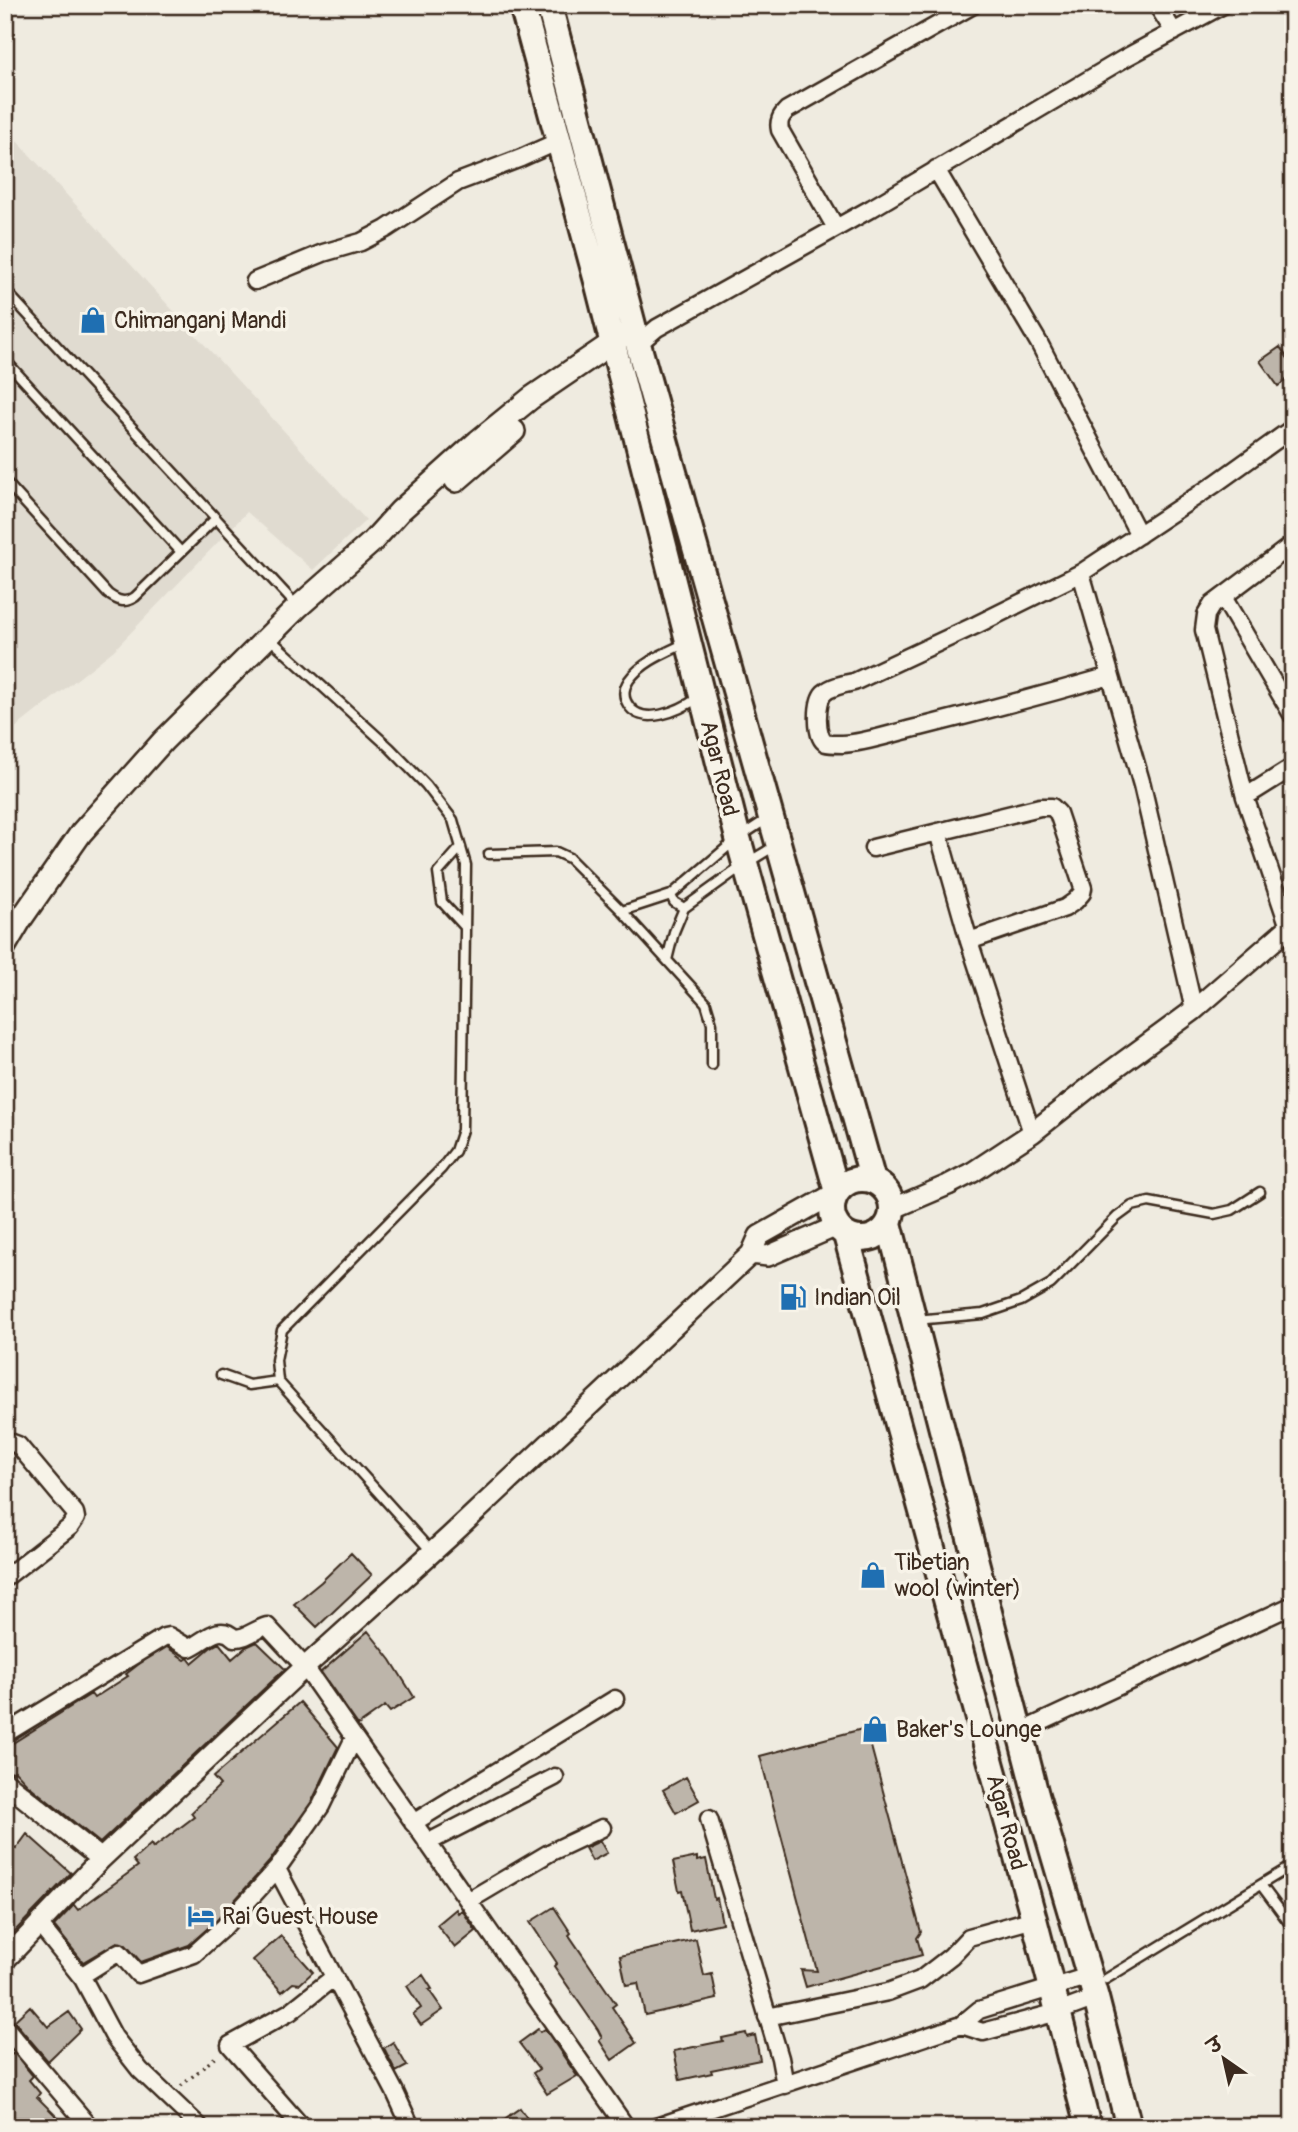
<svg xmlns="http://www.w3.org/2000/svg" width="1298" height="2132" font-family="Pangolin,'Playpen Sans Deva',sans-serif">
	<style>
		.built { fill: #e0dbd0 }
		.building { fill: #bdb5aa; stroke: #3b2a1e; stroke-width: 2 }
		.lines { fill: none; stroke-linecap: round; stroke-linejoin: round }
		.service-casing { stroke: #3b2a1e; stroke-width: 13 }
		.minor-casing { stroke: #3b2a1e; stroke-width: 21 }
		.tertiary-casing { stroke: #3b2a1e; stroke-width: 24 }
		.secondary-casing { stroke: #3b2a1e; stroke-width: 26 }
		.primary-casing { stroke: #3b2a1e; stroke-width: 30 }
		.path { stroke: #3b2a1e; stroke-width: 3.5; stroke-dasharray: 2 5; stroke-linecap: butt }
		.service { stroke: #f7f3e8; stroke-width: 8 }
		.minor { stroke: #f7f3e8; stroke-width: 16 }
		.tertiary { stroke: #f7f3e8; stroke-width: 19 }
		.secondary { stroke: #f7f3e8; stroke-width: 21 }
		.primary { stroke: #f7f3e8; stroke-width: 24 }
		.labels { text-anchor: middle; stroke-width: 7; stroke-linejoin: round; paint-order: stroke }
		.poi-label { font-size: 23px; fill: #3b2a1e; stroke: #f7f3e8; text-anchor: start }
		.street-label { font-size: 23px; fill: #3b2a1e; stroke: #f7f3e8 }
	</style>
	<rect width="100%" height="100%" fill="#efebe0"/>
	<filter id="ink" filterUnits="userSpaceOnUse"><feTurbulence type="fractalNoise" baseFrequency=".0143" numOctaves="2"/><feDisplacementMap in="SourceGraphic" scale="14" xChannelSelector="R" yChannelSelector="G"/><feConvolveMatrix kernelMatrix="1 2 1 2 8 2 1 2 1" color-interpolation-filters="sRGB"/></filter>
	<g filter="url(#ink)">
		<path class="built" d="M5,128L366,520L313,570L247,512L114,650L5,736Z"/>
		<path class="building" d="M1280,347L1293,366V375L1278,386L1260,361Z
			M351,1553L372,1575L317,1627L294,1604L321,1582Z
			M368,1631L391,1660L414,1697L390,1712L385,1706L358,1725L321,1672Z
			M257,1642L285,1669L100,1843L27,1784L15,1771L13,1772L5,1770V1748L91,1694L94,1698L128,1676L126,1674L139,1664L167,1647L185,1660L188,1658L192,1663L210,1648L219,1643L232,1659L246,1647Z
			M300,1702L338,1747L312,1801L269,1862L217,1920L189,1945L141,1962L126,1945L117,1942L83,1962L54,1926L74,1905L78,1910L138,1866L133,1860L151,1844L153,1848L194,1817L191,1813L220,1785L213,1777Z
			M866,1728L921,1932L917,1938L922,1955L806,1987L801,1970L817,1971L760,1756Z
			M686,1777L699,1800L676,1813L663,1790Z
			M27,1834L71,1873L13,1933L5,1939V1841L16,1849Z
			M600,1841L607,1853L592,1861L585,1848Z
			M697,1857V1861L706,1859L714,1899L717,1898L722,1923L690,1930L682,1890L679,1891L673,1862Z
			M554,1907L571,1933L569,1935L616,2004L612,2007L636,2043L612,2060L599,2040L602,2038L598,2030L554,1966L557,1963L530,1922Z
			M456,1909L458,1913L462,1910L476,1931L455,1948L437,1925Z
			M281,1936L313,1972L300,1984L293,1983L282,1992L253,1960Z
			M696,1939L704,1976L712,1974L717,1999L645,2015L638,1983L626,1985L620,1956Z
			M423,1975L432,1989L429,1990L443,2010L421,2025L413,2014L421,2008L407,1986Z
			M30,2006L48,2027L69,2012L81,2029L48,2061L14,2021Z
			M538,2029L540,2032L545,2029L577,2076L547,2094L533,2073L539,2069L519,2043Z
			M746,2033L747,2037L755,2035L760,2060L711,2070L712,2073L680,2080L674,2051L723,2041L722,2038Z
			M393,2042L407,2066L396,2072L384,2048Z
			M14,2053L33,2076L29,2080L40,2093L37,2097L67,2127H5V2060Z
			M520,2108L533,2127H493Z"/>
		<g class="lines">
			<defs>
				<path id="service" d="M5,290L296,605
					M5,360L181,552
					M5,481L108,594C118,601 125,604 135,597L216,518
					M268,637L390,748L426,785L453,820L466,865L462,1130L455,1151L441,1169L282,1330L276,1360L278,1381L431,1551
					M684,644C665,653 642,662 629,680C625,686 623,694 626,701C639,730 681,710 699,697
					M461,847L438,873L442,902L465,927
					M489,854L556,852L569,858L622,911L706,1003L712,1023V1065
					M671,895L674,902L684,908
					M622,911L671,895L738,838L767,819
					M667,960L674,932L684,908L745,864L775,846
					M915,1320L983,1314L1021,1301L1051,1284L1117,1217L1132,1206L1149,1202L1214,1214L1232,1210L1260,1192
					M221,1375L249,1385L278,1381
					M1261,1885L1293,1928
					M1106,1979L1293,1865"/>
				<path id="minor" d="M1157,5L1174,32
					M936,169L1039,343L1139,535
					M836,228L780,130C778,121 781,116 787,110L973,5
					M255,281L323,253L361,242L386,229L458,182L521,158L559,141
					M638,344L657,328L872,208L1125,58L1223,5
					M1081,573L976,625L854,682C844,684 832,686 824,693C816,701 815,738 826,743C829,744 838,744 842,744C866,743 896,732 920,727C984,711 1047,694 1110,676
					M1223,597L1293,716
					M1245,797L1293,767
					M938,832L969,941L1032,1133
					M873,848L1040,807H1052L1058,813L1083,888L1082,893L1075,901L1065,908L969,941
					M1289,927L1245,797L1204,630L1206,615L1212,605L1293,544
					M1194,1010L1142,785L1081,573L1215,484L1293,428
					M5,1444L10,1442L18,1445L75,1513L76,1518L70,1527L5,1578
					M1020,1732L1293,1605
					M5,1734L164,1637L169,1636L189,1648C204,1642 219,1622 234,1638C246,1639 255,1629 267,1626L305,1667L626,2127
					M354,1738L321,1806L277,1869L394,2090L411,2127
					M709,1819L780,2058L785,2085
					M413,1823L615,1699
					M427,1843L555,1777
					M468,1901L549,1853L602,1828
					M39,1924L83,1979L114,2037L140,2070L200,2127
					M81,1976L119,1952L138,1974L194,1954L224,1927L277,1869
					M1089,1976L979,2010L961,2025L983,2032L1058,2012L1096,1998
					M767,2017L888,1992L920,1980L951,1956L969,1937L1034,1919
					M5,2027L90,2127
					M302,2127L230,2045L290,2012L334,1977
					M656,2127L961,2025"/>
				<path id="tertiary" d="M837,1192L759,1236L751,1254L768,1256L837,1226
					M892,1209L948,1185L973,1172L1032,1133L1100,1079L1194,1010L1293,924
					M5,1782L101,1859
					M5,1960L101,1859L305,1667L448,1538L751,1254"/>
				<path id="secondary" d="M456,481L514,431
					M5,946L21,919L81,833L163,741L298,607L372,542L400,511L478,441L531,398L625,334"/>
				<path id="primary" d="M522,5L598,285L738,838L837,1192
					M549,5L638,344L873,1181
					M832 1209a30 30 0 1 1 60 0a30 30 0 1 1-60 0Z
					M889,1223L1036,1795L1096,1998L1129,2127
					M846,1235L1034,1919L1088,2127"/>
			</defs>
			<use href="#service" class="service-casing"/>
			<use href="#minor" class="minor-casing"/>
			<use href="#tertiary" class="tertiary-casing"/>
			<use href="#secondary" class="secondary-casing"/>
			<use href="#primary" class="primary-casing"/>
			<path class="path" d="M181,2086L218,2055"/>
			<use href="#service" class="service"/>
			<use href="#minor" class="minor"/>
			<use href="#tertiary" class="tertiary"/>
			<use href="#secondary" class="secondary"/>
			<use href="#primary" class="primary"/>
		</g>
	</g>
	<defs>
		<symbol id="shop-bare" viewBox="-9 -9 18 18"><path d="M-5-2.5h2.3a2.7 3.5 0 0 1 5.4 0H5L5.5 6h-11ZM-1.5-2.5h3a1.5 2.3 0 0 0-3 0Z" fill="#1f6fb2" stroke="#f7f3e8" stroke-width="2.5" paint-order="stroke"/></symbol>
		<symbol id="fuel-bare" viewBox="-9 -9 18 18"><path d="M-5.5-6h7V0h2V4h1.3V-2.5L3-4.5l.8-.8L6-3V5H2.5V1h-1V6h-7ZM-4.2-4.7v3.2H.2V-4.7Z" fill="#1f6fb2" stroke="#f7f3e8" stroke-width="2.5" paint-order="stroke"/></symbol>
		<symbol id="hotel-bare" viewBox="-9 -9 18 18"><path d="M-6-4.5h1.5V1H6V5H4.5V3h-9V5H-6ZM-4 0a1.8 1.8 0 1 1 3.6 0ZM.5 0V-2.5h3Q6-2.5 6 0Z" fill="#1f6fb2" stroke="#f7f3e8" stroke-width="2.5" paint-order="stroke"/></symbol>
	</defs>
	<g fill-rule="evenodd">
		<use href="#shop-bare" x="74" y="301" width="38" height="38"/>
		<use href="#fuel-bare" x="774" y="1278" width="38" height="38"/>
		<use href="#shop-bare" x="854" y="1556" width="38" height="38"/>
		<use href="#shop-bare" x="856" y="1710" width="38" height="38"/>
		<use href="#hotel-bare" x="182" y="1897" width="38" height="38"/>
	</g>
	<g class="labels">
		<g class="poi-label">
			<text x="114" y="328">Chimanganj Mandi</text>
			<text x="814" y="1305">Indian Oil</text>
			<text x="894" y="1570">Tibetian<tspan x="894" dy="26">wool (winter)</tspan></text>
			<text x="896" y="1737">Baker's Lounge</text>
			<text x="222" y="1924">Rai Guest House</text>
		</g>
		<g class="street-label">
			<text transform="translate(720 768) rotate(76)" y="8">Agar Road</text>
			<text transform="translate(1007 1822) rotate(75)" y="8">Agar Road</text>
		</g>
	</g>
	<rect width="1298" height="2132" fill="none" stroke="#f7f3e8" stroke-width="28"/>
	<rect x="14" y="14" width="1270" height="2104" fill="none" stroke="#3b2a1e" stroke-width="2.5" filter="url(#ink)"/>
	<g transform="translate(1224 2059) rotate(326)" stroke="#f7f3e8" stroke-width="5" paint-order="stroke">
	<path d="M0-5L12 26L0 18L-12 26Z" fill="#3b2a1e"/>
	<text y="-10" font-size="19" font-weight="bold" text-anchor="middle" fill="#3b2a1e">उ</text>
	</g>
</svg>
